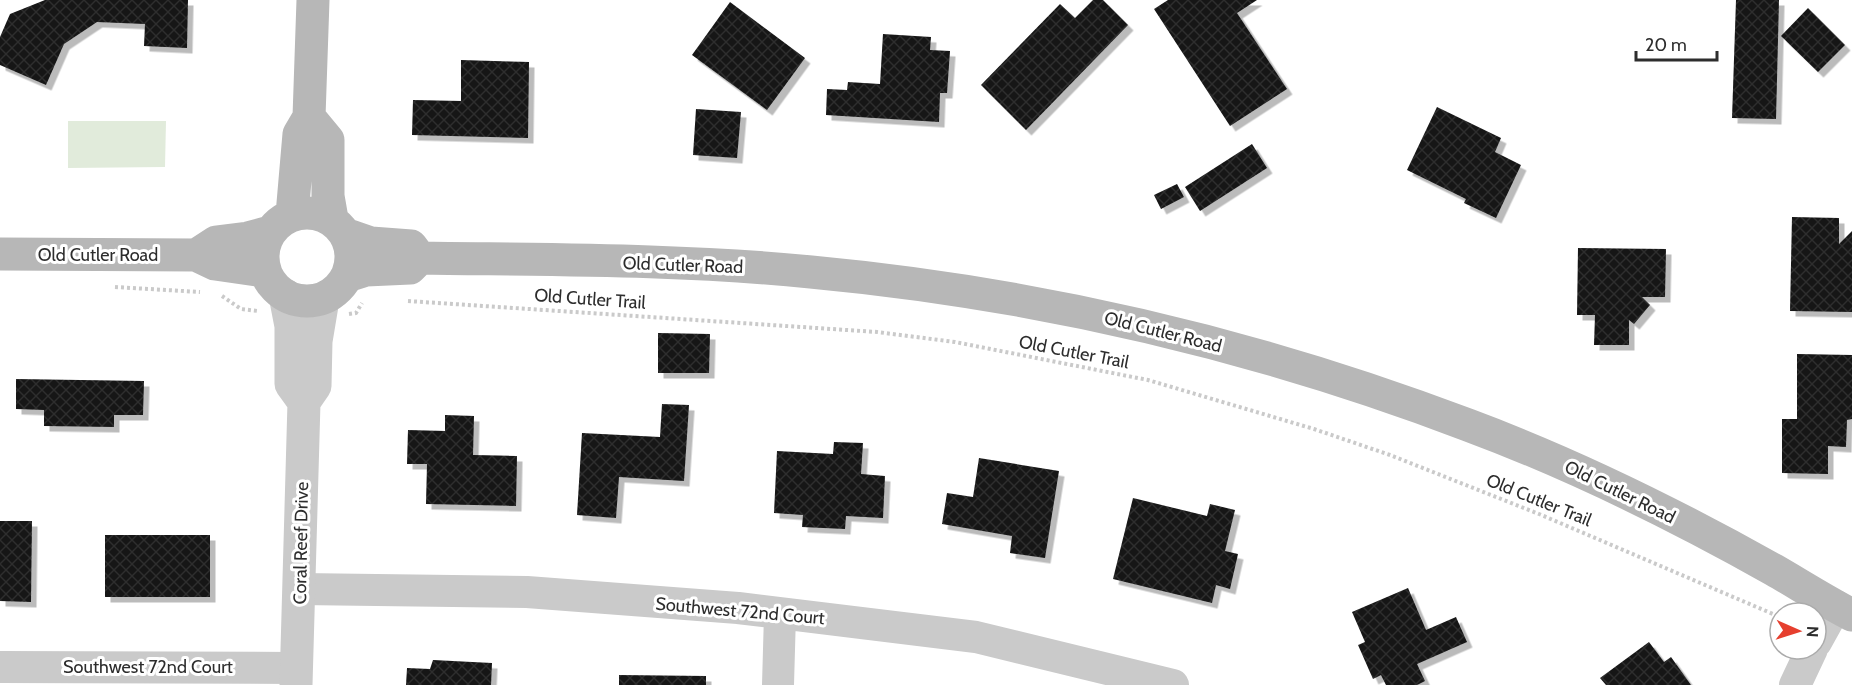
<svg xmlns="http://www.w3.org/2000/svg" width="1852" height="685" font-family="Cabin,sans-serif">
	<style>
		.green { fill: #e1ebdb }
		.building { fill: url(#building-cross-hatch); filter: url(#shadow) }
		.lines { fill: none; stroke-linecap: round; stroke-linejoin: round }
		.path { stroke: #cacaca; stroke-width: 4; stroke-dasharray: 3 3; stroke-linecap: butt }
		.minor { stroke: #cacaca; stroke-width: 32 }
		.tertiary { stroke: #cacaca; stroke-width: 33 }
		.secondary { stroke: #b7b7b7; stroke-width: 33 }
		.labels { text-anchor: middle; stroke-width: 6; stroke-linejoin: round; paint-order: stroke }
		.street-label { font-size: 18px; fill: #2d2d2d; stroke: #fff }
	</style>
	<defs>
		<pattern id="building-cross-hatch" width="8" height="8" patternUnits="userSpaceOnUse" patternTransform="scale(1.5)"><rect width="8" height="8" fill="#141414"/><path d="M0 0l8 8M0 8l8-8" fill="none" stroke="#2e2e2e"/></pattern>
		<filter id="shadow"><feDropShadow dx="5.5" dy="5.5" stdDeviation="0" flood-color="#0004"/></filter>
	</defs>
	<rect width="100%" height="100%" fill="#fff"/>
	<path class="green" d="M68,121H166L165,167L68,168Z"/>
	<path class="building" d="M45,0H188L187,48L144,46L145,24L97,22L64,44L46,85L0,65V37L10,14Z
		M1093,0H1103L1128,25L1026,130L981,85L1060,4L1075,18Z
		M1168,0H1257L1237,13L1287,89L1230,126L1154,9Z
		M1736,0H1779L1776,119L1732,118Z
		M730,2L805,58L767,110L692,55Z
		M1808,8L1845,45L1818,72L1781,36Z
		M883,34L931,37L930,50L950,51L947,93H940L939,122L826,115L827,89L847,90L848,82L880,84Z
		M461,60L529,62L528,138L412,135L413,100L461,101Z
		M1437,107L1501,138L1495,152L1521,165L1496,218L1464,203L1466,199L1407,170Z
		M696,109L741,112L737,158L693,155Z
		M1252,144L1267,168L1200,211L1185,187Z
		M1177,184L1184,197L1161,209L1154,195Z
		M1792,217L1839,218V244L1852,231V312L1790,311Z
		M1578,248L1666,249L1665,297H1642L1650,305L1634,324L1629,320V345H1594L1595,315H1577Z
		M658,333L710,334L709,373H658Z
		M1797,354L1852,355V419L1847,420L1846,447L1828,446V474L1782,473V419H1797Z
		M16,379L144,381L143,415H114V427L44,426V410L16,409Z
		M662,404L689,405L684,481L619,477L616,518L577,515L582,433L660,437Z
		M445,415L474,416L473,455L517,456L516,506L426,504L427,464H407L408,430L445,431Z
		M834,442L863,443L861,474L885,476L883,518L846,516L845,529L802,527L803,515L774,513L777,451L833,454Z
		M979,458L1059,471L1045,558L1010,553L1012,536L942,524L947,493L973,497Z
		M1133,498L1207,516L1210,504L1235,510L1225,551L1238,554L1230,589L1216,585L1212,603L1113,579Z
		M0,521H32L31,602L0,601Z
		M105,535H210V597H105Z
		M1408,588L1426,630L1456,617L1467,642L1417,664L1425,681L1417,685H1386L1381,675L1373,679L1358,645L1365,642L1352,612Z
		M1649,642L1664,662L1671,657L1691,685H1606L1600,678Z
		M433,660L492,663L491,685H406L407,668L430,669Z
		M619,675L706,676V685H619Z"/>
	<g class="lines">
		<path class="path" d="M115,287L200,292
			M222,296L241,309L258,311
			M408,301L877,332L955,342L1148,380L1314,429L1390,455L1539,514L1780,617
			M349,314L356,313L362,303"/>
		<path class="minor" d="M300,589L527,592L738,608L976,637L1173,685
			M1816,642L1836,606
			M0,667L296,668
			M778,685L780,614
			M1795,685L1812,649"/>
		<path class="tertiary" d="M285,295L291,326V384L304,402
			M296,685L304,402L315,386L316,341L323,299"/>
		<path class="secondary" d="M309,117L328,140V196L332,219
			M263 257a44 44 0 1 1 88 0a44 44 0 1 1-88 0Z
			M292,215L299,134L309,117L313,0
			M345,234L371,243L411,246L420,258
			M0,254L196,255L215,264L265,271
			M196,255L216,242L248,238L270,232
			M347,276L366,270L410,268L420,258C550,260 681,259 811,272C1035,293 1258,345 1468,425C1573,464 1676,515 1774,570C1800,585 1825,601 1852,615"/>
	</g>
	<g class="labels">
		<g class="street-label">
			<text x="98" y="261">Old Cutler Road</text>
			<text transform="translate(683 265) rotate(2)" y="6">Old Cutler Road</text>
			<text transform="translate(590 299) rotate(4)" y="6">Old Cutler Trail</text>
			<text transform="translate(1163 332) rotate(14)" y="6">Old Cutler Road</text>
			<text transform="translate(1074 352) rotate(11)" y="6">Old Cutler Trail</text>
			<text transform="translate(1620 492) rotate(26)" y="6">Old Cutler Road</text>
			<text transform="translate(1539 500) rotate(22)" y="6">Old Cutler Trail</text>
			<text transform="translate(301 543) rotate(-89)" y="6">Coral Reef Drive</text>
			<text transform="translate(740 611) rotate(5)" y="6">Southwest 72nd Court</text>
			<text x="148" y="673">Southwest 72nd Court</text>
		</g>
	</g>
	<g transform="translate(1798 631) rotate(93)"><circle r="28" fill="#ffffff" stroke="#ababab" stroke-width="1.5"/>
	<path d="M0-4.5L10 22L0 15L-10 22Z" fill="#e63f2e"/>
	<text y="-9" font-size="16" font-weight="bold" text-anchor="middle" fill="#2d2d2d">N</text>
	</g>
	<path d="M1636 51v9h81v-9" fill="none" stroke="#2d2d2d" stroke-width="3"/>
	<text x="1645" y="51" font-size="18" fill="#2d2d2d" stroke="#ffffff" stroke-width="4.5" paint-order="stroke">20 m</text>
</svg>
